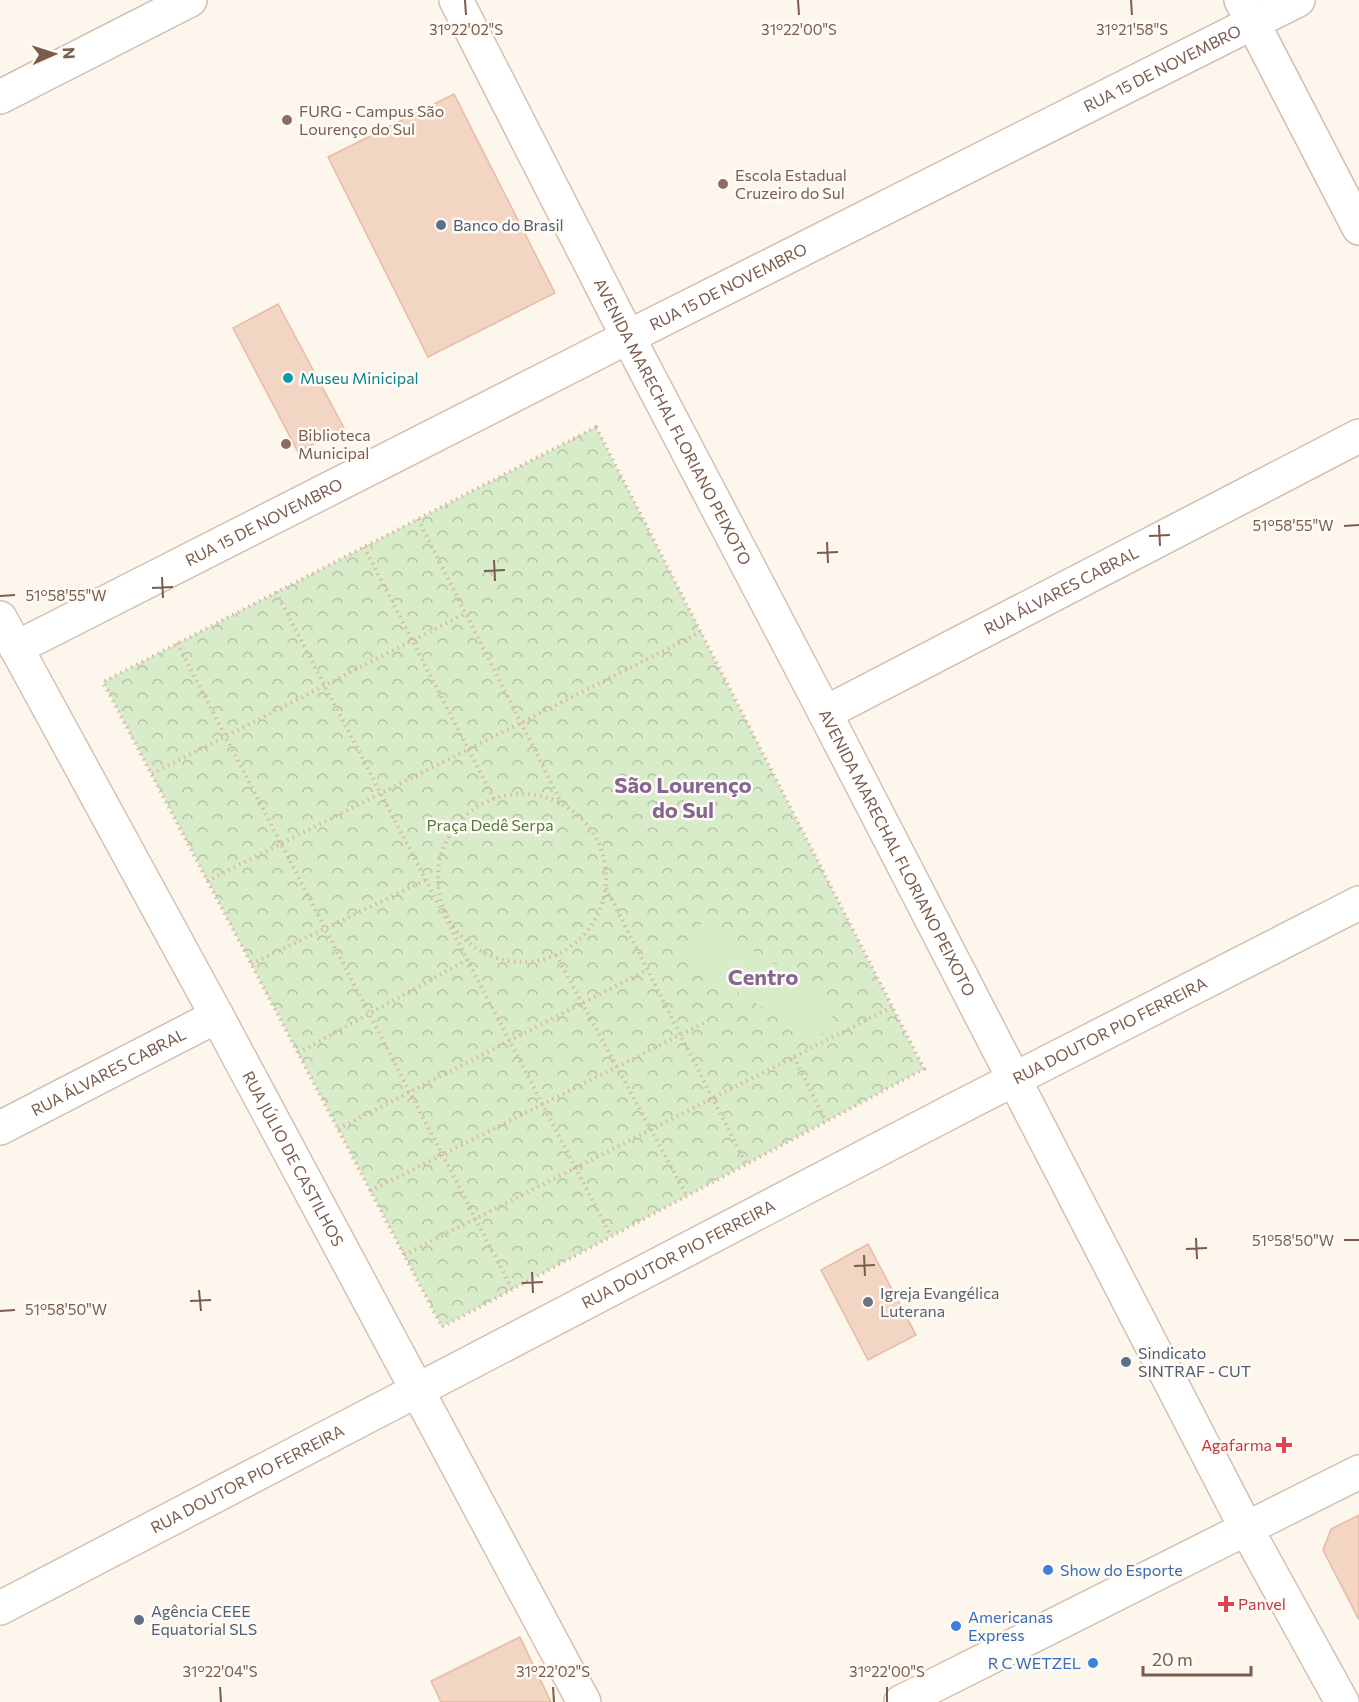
<svg xmlns="http://www.w3.org/2000/svg" width="1359" height="1702" font-family="Commissioner,sans-serif">
	<style>
		.forest { fill: url(#forest-crowns) }
		.garden { fill: #d8ecc9 }
		.building { fill: #f3d5c3; stroke: #e6bba3; stroke-width: 1.5 }
		.lines { fill: none; stroke-linecap: round; stroke-linejoin: round }
		.street-casing { stroke: #d1beb0; stroke-width: 36 }
		.secondary-casing { stroke: #d6c0b0; stroke-width: 36 }
		.path { stroke: #d9b8a5; stroke-width: 4; stroke-dasharray: 1.5 4.5; stroke-linecap: butt }
		.street { stroke: #fff; stroke-width: 33 }
		.secondary { stroke: #fff; stroke-width: 33 }
		.ticks { fill: none; stroke: #7a5c4d; stroke-width: 2 }
		.education-dot { fill: #8d6e63; stroke: #fffaf3; stroke-width: 2 }
		.service-dot { fill: #5c6f8a; stroke: #fffaf3; stroke-width: 2 }
		.culture-dot { fill: #0f9aa8; stroke: #fffaf3; stroke-width: 2 }
		.worship-dot { fill: #6b7280; stroke: #fffaf3; stroke-width: 2 }
		.health-dot { fill: #e0444e; stroke: #fffaf3; stroke-width: 2 }
		.shop-dot { fill: #3f7fe0; stroke: #fffaf3; stroke-width: 2 }
		.labels { text-anchor: middle; stroke-width: 5; stroke-linejoin: round; paint-order: stroke }
		.street-label { font-size: 16px; fill: #7a5c4d; stroke: #fffaf3 }
		.education-label { font-size: 16px; fill: #785e54; stroke: #fffaf3; text-anchor: start }
		.service-label { font-size: 16px; fill: #4e5e75; stroke: #fffaf3; text-anchor: start }
		.culture-label { font-size: 16px; fill: #0d838f; stroke: #fffaf3; text-anchor: start }
		.park-label { font-size: 16px; fill: #537a41; stroke: #fffaf3 }
		.worship-label { font-size: 16px; fill: #5b616d; stroke: #fffaf3; text-anchor: start }
		.health-label { font-size: 16px; fill: #be3a42; stroke: #fffaf3; text-anchor: end }
		.shop-label { font-size: 16px; fill: #366cbe; stroke: #fffaf3; text-anchor: start }
		.district-label { font-size: 22px; font-weight: bold; fill: #846695; stroke: #fffaf3 }
		.ticks-label { font-size: 15px; text-anchor: middle; fill: #7a5c4d; stroke: #fffaf3; stroke-width: 5; stroke-linejoin: round; paint-order: stroke }
	</style>
	<defs>
		<pattern id="forest-crowns" width="20" height="18" patternUnits="userSpaceOnUse" patternTransform="scale(1.5)"><rect width="20" height="18" fill="#d8ecc9"/><path d="M2 6a3 3 0 1 1 6 0M12 15a3 3 0 1 1 6 0" fill="none" stroke="#b4c2a5"/></pattern>
	</defs>
	<rect width="100%" height="100%" fill="#fdf6ec"/>
	<path class="forest" d="M596,427L924,1069L442,1327L103,682Z"/>
	<path class="garden" d="M703,920L840,1004L817,1041L681,957Z"/>
	<path class="building" d="M454,94L555,293L428,357L328,157Z
		M278,304L344,428L298,452L233,328Z
		M868,1244L916,1335L868,1360L821,1270Z
		M1359,1515V1620L1323,1550L1331,1529Z
		M520,1637L551,1702H441L431,1681Z"/>
	<g class="lines">
		<defs>
			<g id="street">
				<path d="M1241,0L1359,228"/>
				<path d="M0,97L190,0"/>
				<path id="s1" d="M628,337L1298,0"/>
				<path id="s2" d="M825,713L1359,436"/>
				<path id="s3" d="M0,1128L217,1016"/>
			</g>
			<g id="secondary">
				<path id="s4" d="M456,0L628,337L825,713L1246,1528L1342,1702"/>
				<path id="s5" d="M0,618L217,1016L584,1702"/>
				<path id="s6" d="M16,648L628,337"/>
				<path id="s7" d="M0,1608L958,1108L1359,903"/>
				<path d="M901,1702L1359,1472"/>
			</g>
		</defs>
		<use href="#street" class="street-casing"/>
		<use href="#secondary" class="secondary-casing"/>
		<path class="path" d="M596,427L924,1069L442,1327L103,682Z
			M418,519L561,802
			M364,547L494,799
			M276,592L611,1236
			M177,643L512,1289
			M152,774L466,613
			M438 878a84 84 0 1 1 168 0a84 84 0 1 1-168 0Z
			M207,881L701,632
			M606,888L746,1164
			M556,955L687,1196
			M251,964L426,880
			M298,1053L467,960
			M794,1057L826,1122
			M338,1129L647,970
			M370,1191L708,1021
			M404,1255L892,1007"/>
		<use href="#street" class="street"/>
		<use href="#secondary" class="secondary"/>
	</g>
	<path class="ticks" d="M465,0L466,15M798,0L799,15M1131,0L1132,15M1159,525L1160,546M1344,526L1359,525M1149,536L1170,535M827,542L828,563M817,553L838,552M494,560L495,581M484,571L505,570M162,577L163,598M152,588L173,587M0,596L15,595M1196,1238L1197,1259M1344,1240H1359M1186,1249L1207,1248M864,1255L865,1276M854,1266L875,1265M532,1272L533,1293M522,1283L543,1282M199,1290L201,1311M190,1301L211,1300M0,1311L15,1310M220,1687L221,1702M553,1687L554,1702M887,1687V1702"/>
	<g class="education-dot">
		<circle cx="287" cy="120" r="6"/>
		<circle cx="723" cy="184" r="6"/>
		<circle cx="286" cy="444" r="6"/>
	</g>
	<g class="service-dot">
		<circle cx="441" cy="225" r="6"/>
		<circle cx="1126" cy="1362" r="6"/>
		<circle cx="139" cy="1620" r="6"/>
	</g>
	<circle class="culture-dot" cx="288" cy="378" r="6"/>
	<circle class="worship-dot" cx="868" cy="1302" r="6"/>
	<g class="health-dot">
		<path d="M1281 1436h6v6h6v6h-6v6h-6v-6h-6v-6h6z"/>
		<path d="M1223 1595h6v6h6v6h-6v6h-6v-6h-6v-6h6z"/>
	</g>
	<g class="shop-dot">
		<circle cx="1048" cy="1570" r="6"/>
		<circle cx="956" cy="1626" r="6"/>
		<circle cx="1093" cy="1663" r="6"/>
	</g>
	<g class="labels">
		<g class="street-label">
			<text dy="6" stroke="none"><textPath href="#s1" startOffset="598">RUA 15 DE NOVEMBRO</textPath></text>
			<text dy="6" stroke="none"><textPath href="#s1" startOffset="112">RUA 15 DE NOVEMBRO</textPath></text>
			<text dy="6" stroke="none"><textPath href="#s4" startOffset="474">AVENIDA MARECHAL FLORIANO PEIXOTO</textPath></text>
			<text dy="6" stroke="none"><textPath href="#s6" startOffset="278">RUA 15 DE NOVEMBRO</textPath></text>
			<text dy="6" stroke="none"><textPath href="#s2" startOffset="266">RUA ÁLVARES CABRAL</textPath></text>
			<text dy="6" stroke="none"><textPath href="#s4" startOffset="960">AVENIDA MARECHAL FLORIANO PEIXOTO</textPath></text>
			<text dy="6" stroke="none"><textPath href="#s7" startOffset="1251">RUA DOUTOR PIO FERREIRA</textPath></text>
			<text dy="6" stroke="none"><textPath href="#s3" startOffset="122">RUA ÁLVARES CABRAL</textPath></text>
			<text dy="6" stroke="none"><textPath href="#s5" startOffset="615">RUA JÚLIO DE CASTILHOS</textPath></text>
			<text dy="6" stroke="none"><textPath href="#s7" startOffset="765">RUA DOUTOR PIO FERREIRA</textPath></text>
			<text dy="6" stroke="none"><textPath href="#s7" startOffset="279">RUA DOUTOR PIO FERREIRA</textPath></text>
		</g>
		<g class="education-label">
			<text x="299" y="117">FURG - Campus São<tspan x="299" dy="18">Lourenço do Sul</tspan></text>
			<text x="735" y="181">Escola Estadual<tspan x="735" dy="18">Cruzeiro do Sul</tspan></text>
			<text x="298" y="441">Biblioteca<tspan x="298" dy="18">Municipal</tspan></text>
		</g>
		<g class="service-label">
			<text x="453" y="231">Banco do Brasil</text>
			<text x="1138" y="1359">Sindicato<tspan x="1138" dy="18">SINTRAF - CUT</tspan></text>
			<text x="151" y="1617">Agência CEEE<tspan x="151" dy="18">Equatorial SLS</tspan></text>
		</g>
		<g class="culture-label">
			<text x="300" y="384">Museu Minicipal</text>
		</g>
		<g class="park-label">
			<text x="490" y="831">Praça Dedê Serpa</text>
		</g>
		<g class="worship-label">
			<text x="880" y="1299">Igreja Evangélica<tspan x="880" dy="18">Luterana</tspan></text>
		</g>
		<g class="health-label">
			<text x="1272" y="1451">Agafarma</text>
			<text x="1238" y="1610" text-anchor="start">Panvel</text>
		</g>
		<g class="shop-label">
			<text x="1060" y="1576">Show do Esporte</text>
			<text x="968" y="1623">Americanas<tspan x="968" dy="18">Express</tspan></text>
			<text x="1081" y="1669" text-anchor="end">R C WETZEL</text>
		</g>
		<g class="district-label">
			<text x="683" y="793">São Lourenço<tspan x="683" dy="25">do Sul</tspan></text>
			<text x="763" y="985">Centro</text>
		</g>
	</g>
	<g class="ticks-label">
		<text x="466" y="35">31°22'02"S</text>
		<text x="799" y="35">31°22'00"S</text>
		<text x="1132" y="35">31°21'58"S</text>
		<text x="1293" y="531">51°58'55"W</text>
		<text x="66" y="601">51°58'55"W</text>
		<text x="1293" y="1246">51°58'50"W</text>
		<text x="66" y="1315">51°58'50"W</text>
		<text x="220" y="1677">31°22'04"S</text>
		<text x="553" y="1677">31°22'02"S</text>
		<text x="887" y="1677">31°22'00"S</text>
	</g>
	<g transform="translate(54 54) rotate(87)" stroke="#fffaf3" stroke-width="4.5" paint-order="stroke">
	<path d="M0-4.5L10 22L0 15L-10 22Z" fill="#7a5c4d"/>
	<text y="-9" font-size="16" font-weight="bold" text-anchor="middle" fill="#7a5c4d">N</text>
	</g>
	<path d="M1143 1666v9h108v-9" fill="none" stroke="#7a5c4d" stroke-width="3"/>
	<text x="1152" y="1666" font-size="18" fill="#7a5c4d" stroke="#fffaf3" stroke-width="4.5" paint-order="stroke">20 m</text>
</svg>
